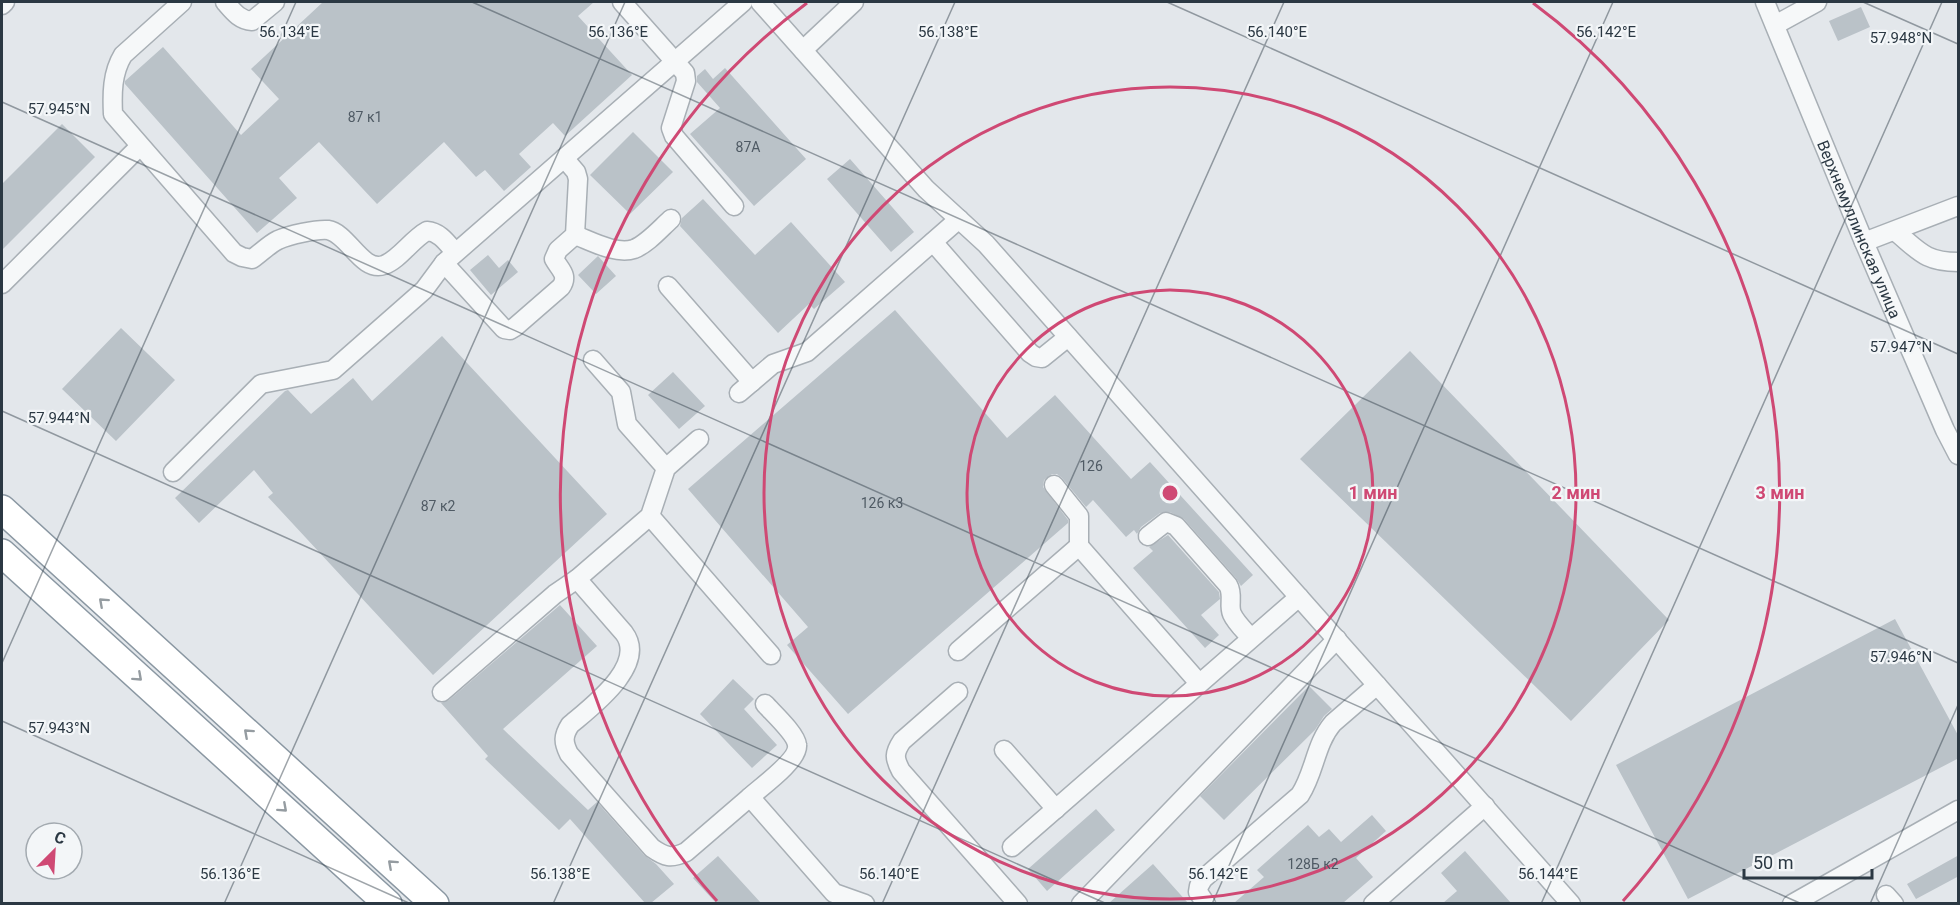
<svg xmlns="http://www.w3.org/2000/svg" width="1960" height="905" font-family="Roboto,sans-serif">
	<style>
		.building { fill: #bac2c8 }
		.lines { fill: none; stroke-linecap: round; stroke-linejoin: round }
		.minor-casing { stroke: #a8afb5; stroke-width: 21 }
		.highway-casing { stroke: #8a97a2; stroke-width: 30 }
		.minor { stroke: #f6f8f9; stroke-width: 18 }
		.highway { stroke: #fff; stroke-width: 27 }
		.oneway { stroke: #959ca1 }
		.ticks { fill: none; stroke: #2b3843; stroke-width: 1.5; stroke-opacity: 0.45 }
		.ring { fill: none; stroke: #cf4974; stroke-width: 3 }
		.labels { text-anchor: middle; stroke-width: 4.5; stroke-linejoin: round; paint-order: stroke }
		.number-label { font-size: 14px; fill: #4f5a64 }
		.street-label { font-size: 16px; fill: #2b3843; stroke: #f3f6f8 }
		.ticks-label { font-size: 15px; text-anchor: middle; fill: #2b3843; stroke: #f3f6f8; stroke-width: 4.5; stroke-linejoin: round; paint-order: stroke }
		.centre { fill: #cf4974; stroke: #f3f6f8; stroke-width: 3 }
		.ring-label { font-size: 18px; text-anchor: middle; font-weight: bold; fill: #cf4974; stroke: #f3f6f8; stroke-width: 4.5; stroke-linejoin: round; paint-order: stroke }
	</style>
	<rect width="100%" height="100%" fill="#e3e7eb"/>
	<path class="building" d="M323,2H594L578,16L632,75L565,136L553,123L519,154L531,167L504,191L485,170L476,177L444,142L377,204L319,142L279,178L297,198L257,233L125,84V81L163,47L241,135L279,99L251,69Z
		M1861,7L1870,27L1838,41L1829,21Z
		M725,68L806,159L754,206L690,134L720,108L697,82V76L705,69L713,79Z
		M62,124L95,157L2,250V184Z
		M633,132L673,172L630,214L590,175Z
		M850,159L914,232L891,252L827,179Z
		M703,199L755,255L791,222L845,282L814,309L809,304L778,333L680,226L682,218Z
		M488,255L499,268L508,260L518,272L491,295L470,270Z
		M598,256L616,276L596,294L578,275Z
		M895,310L1007,438L1055,395L1131,479L1150,462L1253,575L1241,586L1236,578L1184,519L1170,512L1160,513L1141,527L1137,534L1134,530L1126,537L1093,500L1086,507L1062,478L1057,474H1052L1044,480L1043,487L1068,520V523L848,714L787,645L808,627L688,489Z
		M121,328L175,380L116,441L62,389Z
		M442,336L607,514L433,675L268,497L273,493L254,470L199,523L175,498L285,391L288,390L311,414L353,378L372,401Z
		M1410,351L1669,620L1571,721L1300,459Z
		M673,372L705,406L679,429L648,395Z
		M1168,535L1219,592L1220,599L1201,615L1219,635L1205,648L1133,568L1153,551L1149,547Z
		M560,605L597,646L503,729L588,810L597,802L644,855L656,864L674,884L651,903H645L570,819L559,830L485,759L488,756L441,703L449,700Z
		M1895,619L1959,737V758L1688,899L1616,765Z
		M733,679L754,699L744,709L777,745L752,768L700,714Z
		M1309,686L1332,709L1324,716L1315,730L1224,820L1200,796Z
		M1096,809L1115,830L1047,891L1028,869Z
		M1372,815L1386,831L1356,858L1373,877L1343,903H1234L1264,877L1257,870L1308,825L1319,837L1329,829L1341,842Z
		M1465,851L1511,903H1443L1457,891L1441,873Z
		M1959,855V876L1916,899L1907,884Z
		M718,856L761,903H716L693,878Z
		M1153,864L1188,903H1109Z"/>
	<g class="lines">
		<defs>
			<g id="minor">
				<path d="M182,2L123,55C112,73 112,94 113,114L234,253L242,257L252,259C261,253 268,245 278,240C289,235 316,229 328,230C348,233 362,273 384,265C399,260 412,239 427,231C440,232 447,243 455,252"/>
				<path d="M225,2C233,11 239,20 252,21L275,2"/>
				<path d="M622,2L685,73L686,81L671,128L674,136L734,206"/>
				<path d="M760,2L926,189L986,244L1571,904"/>
				<path id="s1" d="M1765,2L1864,242L1945,430L1958,455"/>
				<path d="M2,5L5,2"/>
				<path d="M1775,25L1817,2"/>
				<path d="M803,50L854,2"/>
				<path d="M1895,231C1919,251 1925,262 1958,262"/>
				<path d="M575,235C591,241 616,255 634,249C647,244 660,229 671,219"/>
				<path d="M933,242L1030,353L1036,357L1042,358L1068,337"/>
				<path d="M1864,242L1958,206"/>
				<path d="M444,263L504,329L510,330L515,327L561,287C569,275 560,270 554,259L558,250L575,235L578,179L576,172L564,158"/>
				<path d="M2,284L140,146"/>
				<path d="M668,286L752,382"/>
				<path d="M593,360L621,392L627,424L666,468"/>
				<path d="M739,393L773,364L807,352L959,219"/>
				<path d="M699,439L666,468L650,516L577,579L624,633C648,665 591,707 570,725C563,736 563,742 569,754L652,848C665,857 671,859 686,852L750,797"/>
				<path d="M173,472L261,384L333,370L424,290L444,263L743,2"/>
				<path d="M1054,485L1079,516V546"/>
				<path d="M650,516L771,655"/>
				<path d="M1148,536L1166,522L1176,526L1228,585C1234,595 1228,605 1232,614C1236,623 1245,631 1251,638"/>
				<path d="M958,651L1079,546L1199,683"/>
				<path d="M442,692L555,594L577,579"/>
				<path d="M958,692L902,741C894,753 894,758 901,771L1018,904"/>
				<path d="M765,704C773,713 796,734 797,745C799,760 761,787 750,797L834,893L865,904"/>
				<path d="M1004,750L1056,809"/>
				<path d="M1012,847L1299,597"/>
				<path d="M1886,895L1894,904"/>
				<path d="M1081,904L1337,639"/>
				<path d="M1206,904L1198,892L1199,886L1203,879L1300,795C1315,772 1315,744 1333,723L1377,685"/>
				<path d="M1373,904L1485,806"/>
				<path d="M1792,904L1958,810"/>
			</g>
			<path id="highway" d="M2,509L435,904
				M2,553L388,904"/>
		</defs>
		<use href="#minor" class="minor-casing"/>
		<use href="#highway" class="highway-casing"/>
		<use href="#minor" class="minor"/>
		<use href="#highway" class="highway"/>
	</g>
	<defs><path id="oneway-chevron" d="M-2-3.5L2.5 0L-2 3.5" fill="none" stroke-width="1.6" stroke-linecap="round" stroke-linejoin="round" transform="scale(1.5)"/></defs>
	<g class="oneway">
		<use href="#oneway-chevron" transform="translate(103 602) rotate(-138)"/>
		<use href="#oneway-chevron" transform="translate(138 677) rotate(42)"/>
		<use href="#oneway-chevron" transform="translate(248 733) rotate(-138)"/>
		<use href="#oneway-chevron" transform="translate(283 808) rotate(42)"/>
		<use href="#oneway-chevron" transform="translate(392 864) rotate(-138)"/>
	</g>
	<path class="ticks" d="M472,2L1958,663M1167,2L1958,354M1863,2L1958,44M2,102L1802,904M2,411L1107,904M2,663L296,2M2,721L411,904M224,904L625,2M553,904L955,2M882,904L1284,2M1212,904L1613,2M1541,904L1942,2M1870,904L1958,705"/>
	<g class="ring">
		<circle cx="1170" cy="493" r="203"/>
		<circle cx="1170" cy="493" r="406"/>
		<path d="M717 901A610 610 0 0 1 807 3M1533 3A610 610 0 0 1 1623 901"/>
	</g>
	<g class="labels">
		<g class="number-label">
			<text x="365" y="122">87 к1</text>
			<text x="748" y="152">87А</text>
			<text x="1091" y="471">126</text>
			<text x="882" y="508">126 к3</text>
			<text x="438" y="511">87 к2</text>
			<text x="1313" y="869">128Б к2</text>
		</g>
		<g class="street-label">
			<text dy="6" stroke="none"><textPath href="#s1" startOffset="246">Верхнемуллинская улица</textPath></text>
		</g>
	</g>
	<g class="ticks-label">
		<text x="289" y="37">56.134°E</text>
		<text x="618" y="37">56.136°E</text>
		<text x="948" y="37">56.138°E</text>
		<text x="1277" y="37">56.140°E</text>
		<text x="1606" y="37">56.142°E</text>
		<text x="1901" y="43">57.948°N</text>
		<text x="59" y="114">57.945°N</text>
		<text x="1901" y="352">57.947°N</text>
		<text x="59" y="423">57.944°N</text>
		<text x="1901" y="662">57.946°N</text>
		<text x="59" y="733">57.943°N</text>
		<text x="230" y="879">56.136°E</text>
		<text x="560" y="879">56.138°E</text>
		<text x="889" y="879">56.140°E</text>
		<text x="1218" y="879">56.142°E</text>
		<text x="1548" y="879">56.144°E</text>
	</g>
	<circle cx="1170" cy="493" r="9" class="centre"/>
	<g class="ring-label">
		<text x="1373" y="499">1 мин</text>
		<text x="1576" y="499">2 мин</text>
		<text x="1780" y="499">3 мин</text>
	</g>
	<rect width="1960" height="905" fill="none" stroke="#2b3843" stroke-width="6"/>
	<g transform="translate(54 851) rotate(24)"><circle r="28" fill="#f3f6f8" stroke="#a3aab0" stroke-width="1.5"/>
	<path d="M0-4.5L10 22L0 15L-10 22Z" fill="#cf4974"/>
	<text y="-9" font-size="16" font-weight="bold" text-anchor="middle" fill="#2b3843">С</text>
	</g>
	<path d="M1744 869v9h128v-9" fill="none" stroke="#2b3843" stroke-width="3"/>
	<text x="1753" y="869" font-size="18" fill="#2b3843" stroke="#f3f6f8" stroke-width="4.5" paint-order="stroke">50 m</text>
</svg>
